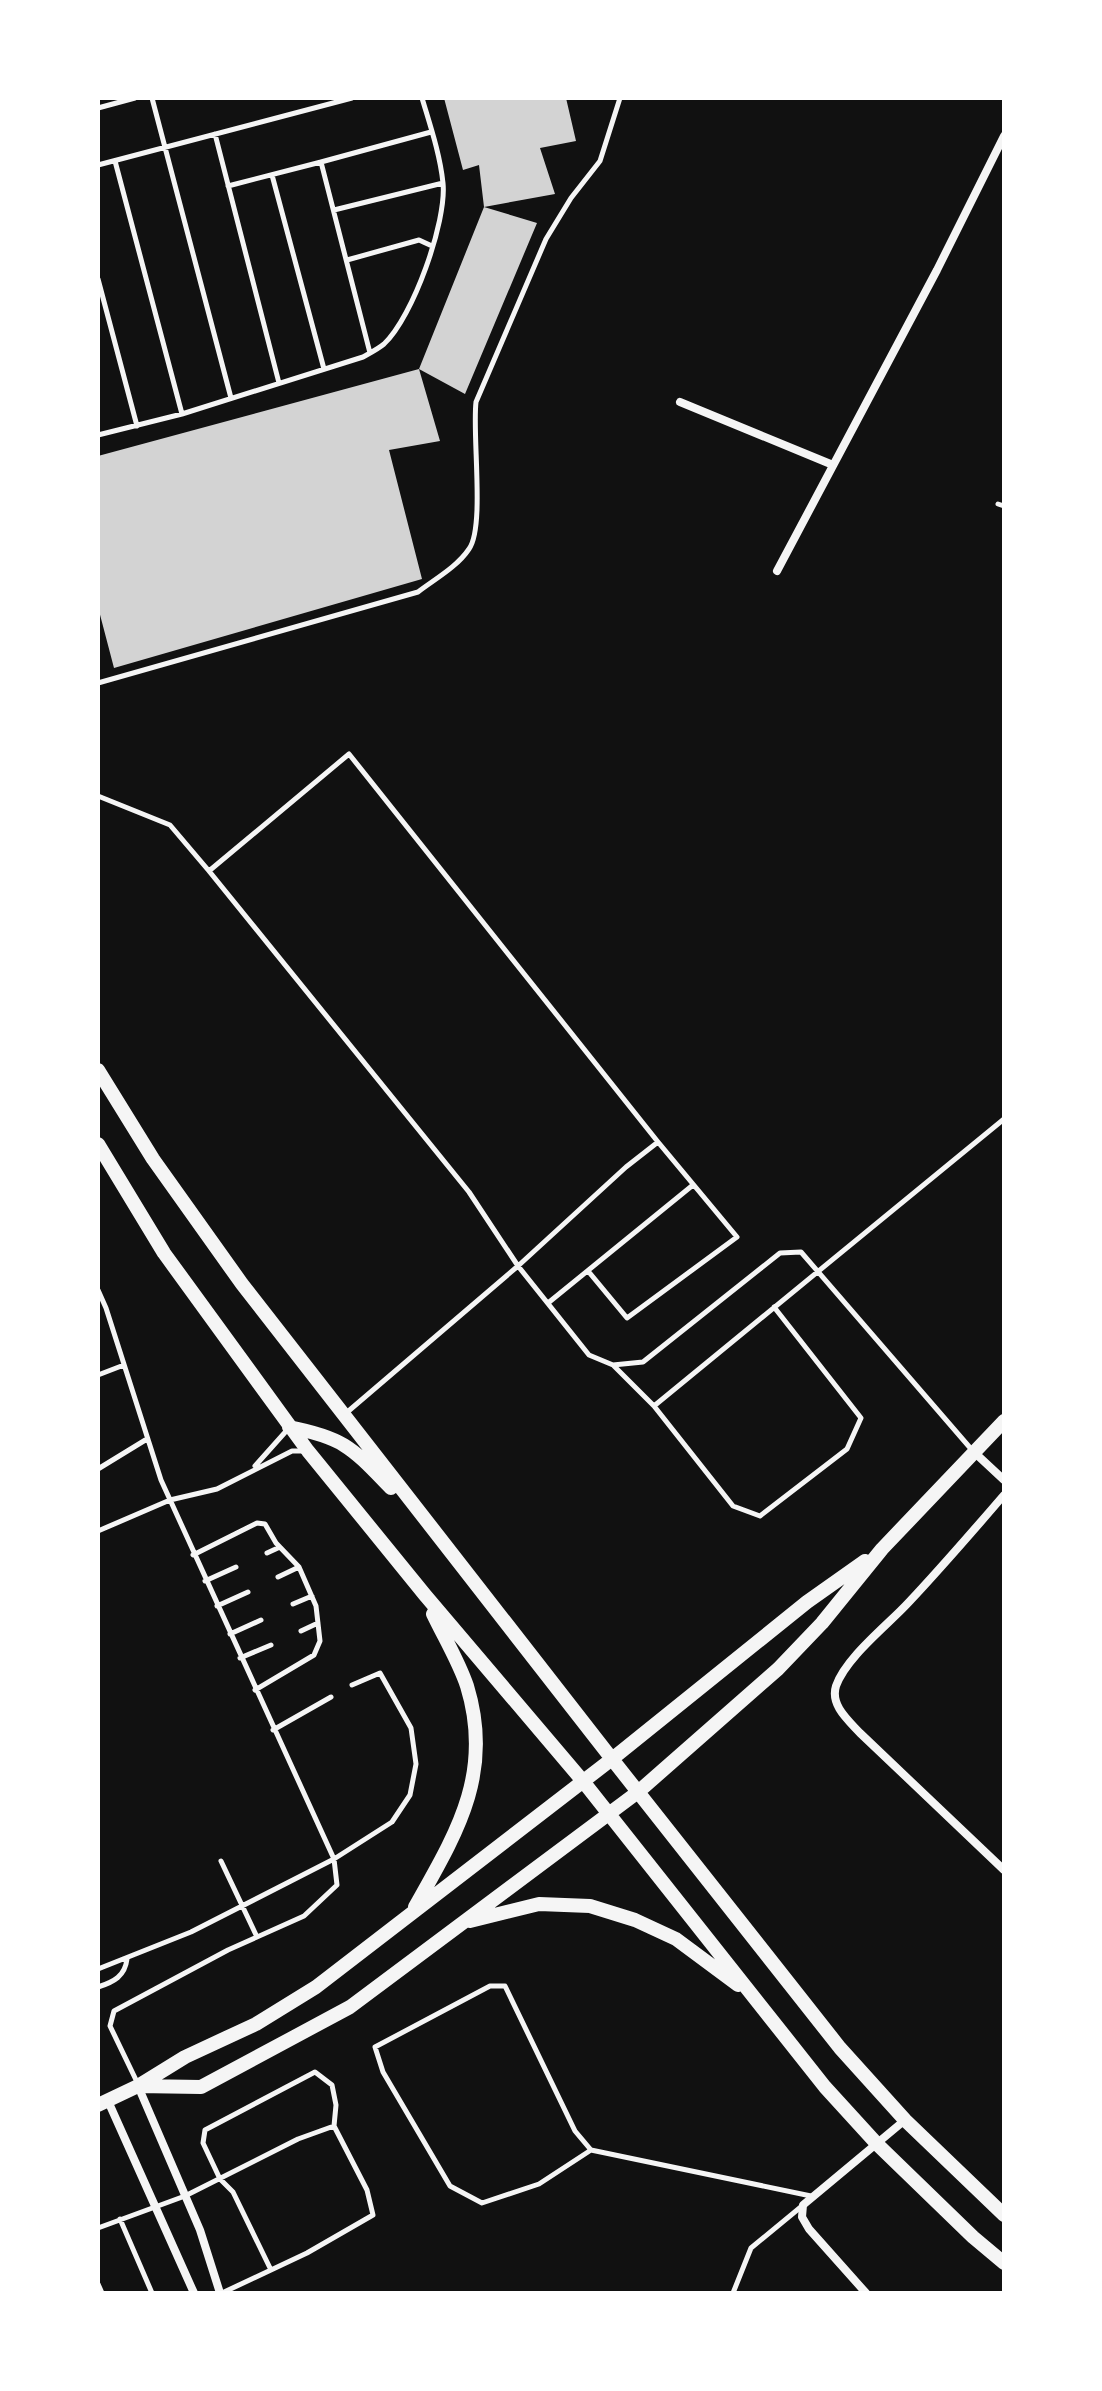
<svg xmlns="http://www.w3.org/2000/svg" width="1102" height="2391" font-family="'Alegreya Sans',sans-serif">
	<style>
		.building { fill: #d3d3d3 }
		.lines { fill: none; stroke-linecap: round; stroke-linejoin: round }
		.service { stroke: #f5f5f5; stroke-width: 5 }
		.minor { stroke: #f5f5f5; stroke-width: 8 }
		.primary { stroke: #f5f5f5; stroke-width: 14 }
	</style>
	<rect width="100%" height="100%" fill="#111"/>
	<path class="building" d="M444,98H566L576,141L540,148L555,194L484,207L479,165L463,170Z
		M484,207L537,223L465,394L419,369Z
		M419,369L440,441L389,450L422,579L114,668L98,607V456Z"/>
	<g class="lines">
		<path class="service" d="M152,98L231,398
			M98,108L135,98
			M215,134L279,383
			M115,161L182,414
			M321,162L431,132
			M98,165L352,98
			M272,175L324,369
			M228,186L321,162L370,353
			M334,210L443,183
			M347,260L419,240L432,246
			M98,279L137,426
			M98,435L182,414L363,357C370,353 378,349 384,344C413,317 447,221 443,183C440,154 430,125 422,98
			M998,504L1004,506
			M98,683L418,592C435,579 457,567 469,549C485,527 472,435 476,402L546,239L571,198L600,161L620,98
			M98,796L170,825L209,871L469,1192L518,1266L589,1355L613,1365L643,1362L780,1253L801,1252L972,1450
			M209,871L349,754L658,1142L737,1237L627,1318L588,1271
			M98,1290L106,1308L161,1480L334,1859L337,1885L304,1916L228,1950L114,2011L110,2026L137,2082
			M548,1303L693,1185
			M614,1366L654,1406L1004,1119
			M98,1375L124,1365
			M654,1406L733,1506L760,1516L847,1449L861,1418L774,1307
			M345,1414L518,1266L626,1167L658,1142
			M255,1466L288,1429
			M98,1469L147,1439
			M98,1531L170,1500L217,1489L292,1451H303
			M267,1553L280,1547
			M193,1555L257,1523L265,1524L276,1543L299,1567L316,1606L320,1641L314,1655L255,1690
			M278,1577L299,1567
			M205,1581L236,1567
			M293,1604L312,1596
			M217,1606L248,1592
			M301,1631L318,1623
			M230,1634L261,1620
			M240,1658L271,1645
			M273,1730L331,1697
			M221,1861L257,1937
			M98,1969L191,1932L334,1859L392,1822L410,1795L416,1764L411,1728L380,1673L352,1685
			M98,1987C114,1982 125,1976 127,1959
			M591,2150L539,2184L482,2203L450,2186L383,2072L375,2047L490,1986H505L575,2131L591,2150L811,2196
			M120,2219L152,2293
			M98,2228L185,2196L298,2139L334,2126
			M98,2284L102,2293
			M222,2293L307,2253L373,2215L367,2190L334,2126L336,2105L332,2085L315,2072L205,2130L203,2143L220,2179L233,2192L271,2270
			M733,2293L751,2248L802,2206"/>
		<path class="minor" d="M680,402L833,465
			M777,571L937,270L1004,136
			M975,1453L1004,1480
			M1004,1495C973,1531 942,1567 909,1602C889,1624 846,1657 836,1686C830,1705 848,1720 860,1733L1004,1870
			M138,2086L200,2230L220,2293
			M108,2101L194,2293
			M866,2293L809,2229L802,2217L803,2205L905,2120"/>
		<path class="primary" d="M98,1070L153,1159L242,1284L612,1759L840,2048L905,2120L1004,2215
			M98,1144L164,1253L308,1451L425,1595L582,1780L825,2087L877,2144L973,2237L1004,2263
			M289,1427C345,1438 352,1448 391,1488
			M415,1907C456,1834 494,1774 467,1686C459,1662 444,1637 433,1614
			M470,1921L539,1904L590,1906L635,1920L676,1939L738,1985
			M138,2086L201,2087L350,2007L638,1792L778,1669L822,1623L882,1549L1004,1421
			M98,2105L138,2086L185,2057L256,2024L316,1987L612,1759L807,1602L865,1561"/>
	</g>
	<rect width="1102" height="2391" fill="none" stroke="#ffffff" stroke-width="200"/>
</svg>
